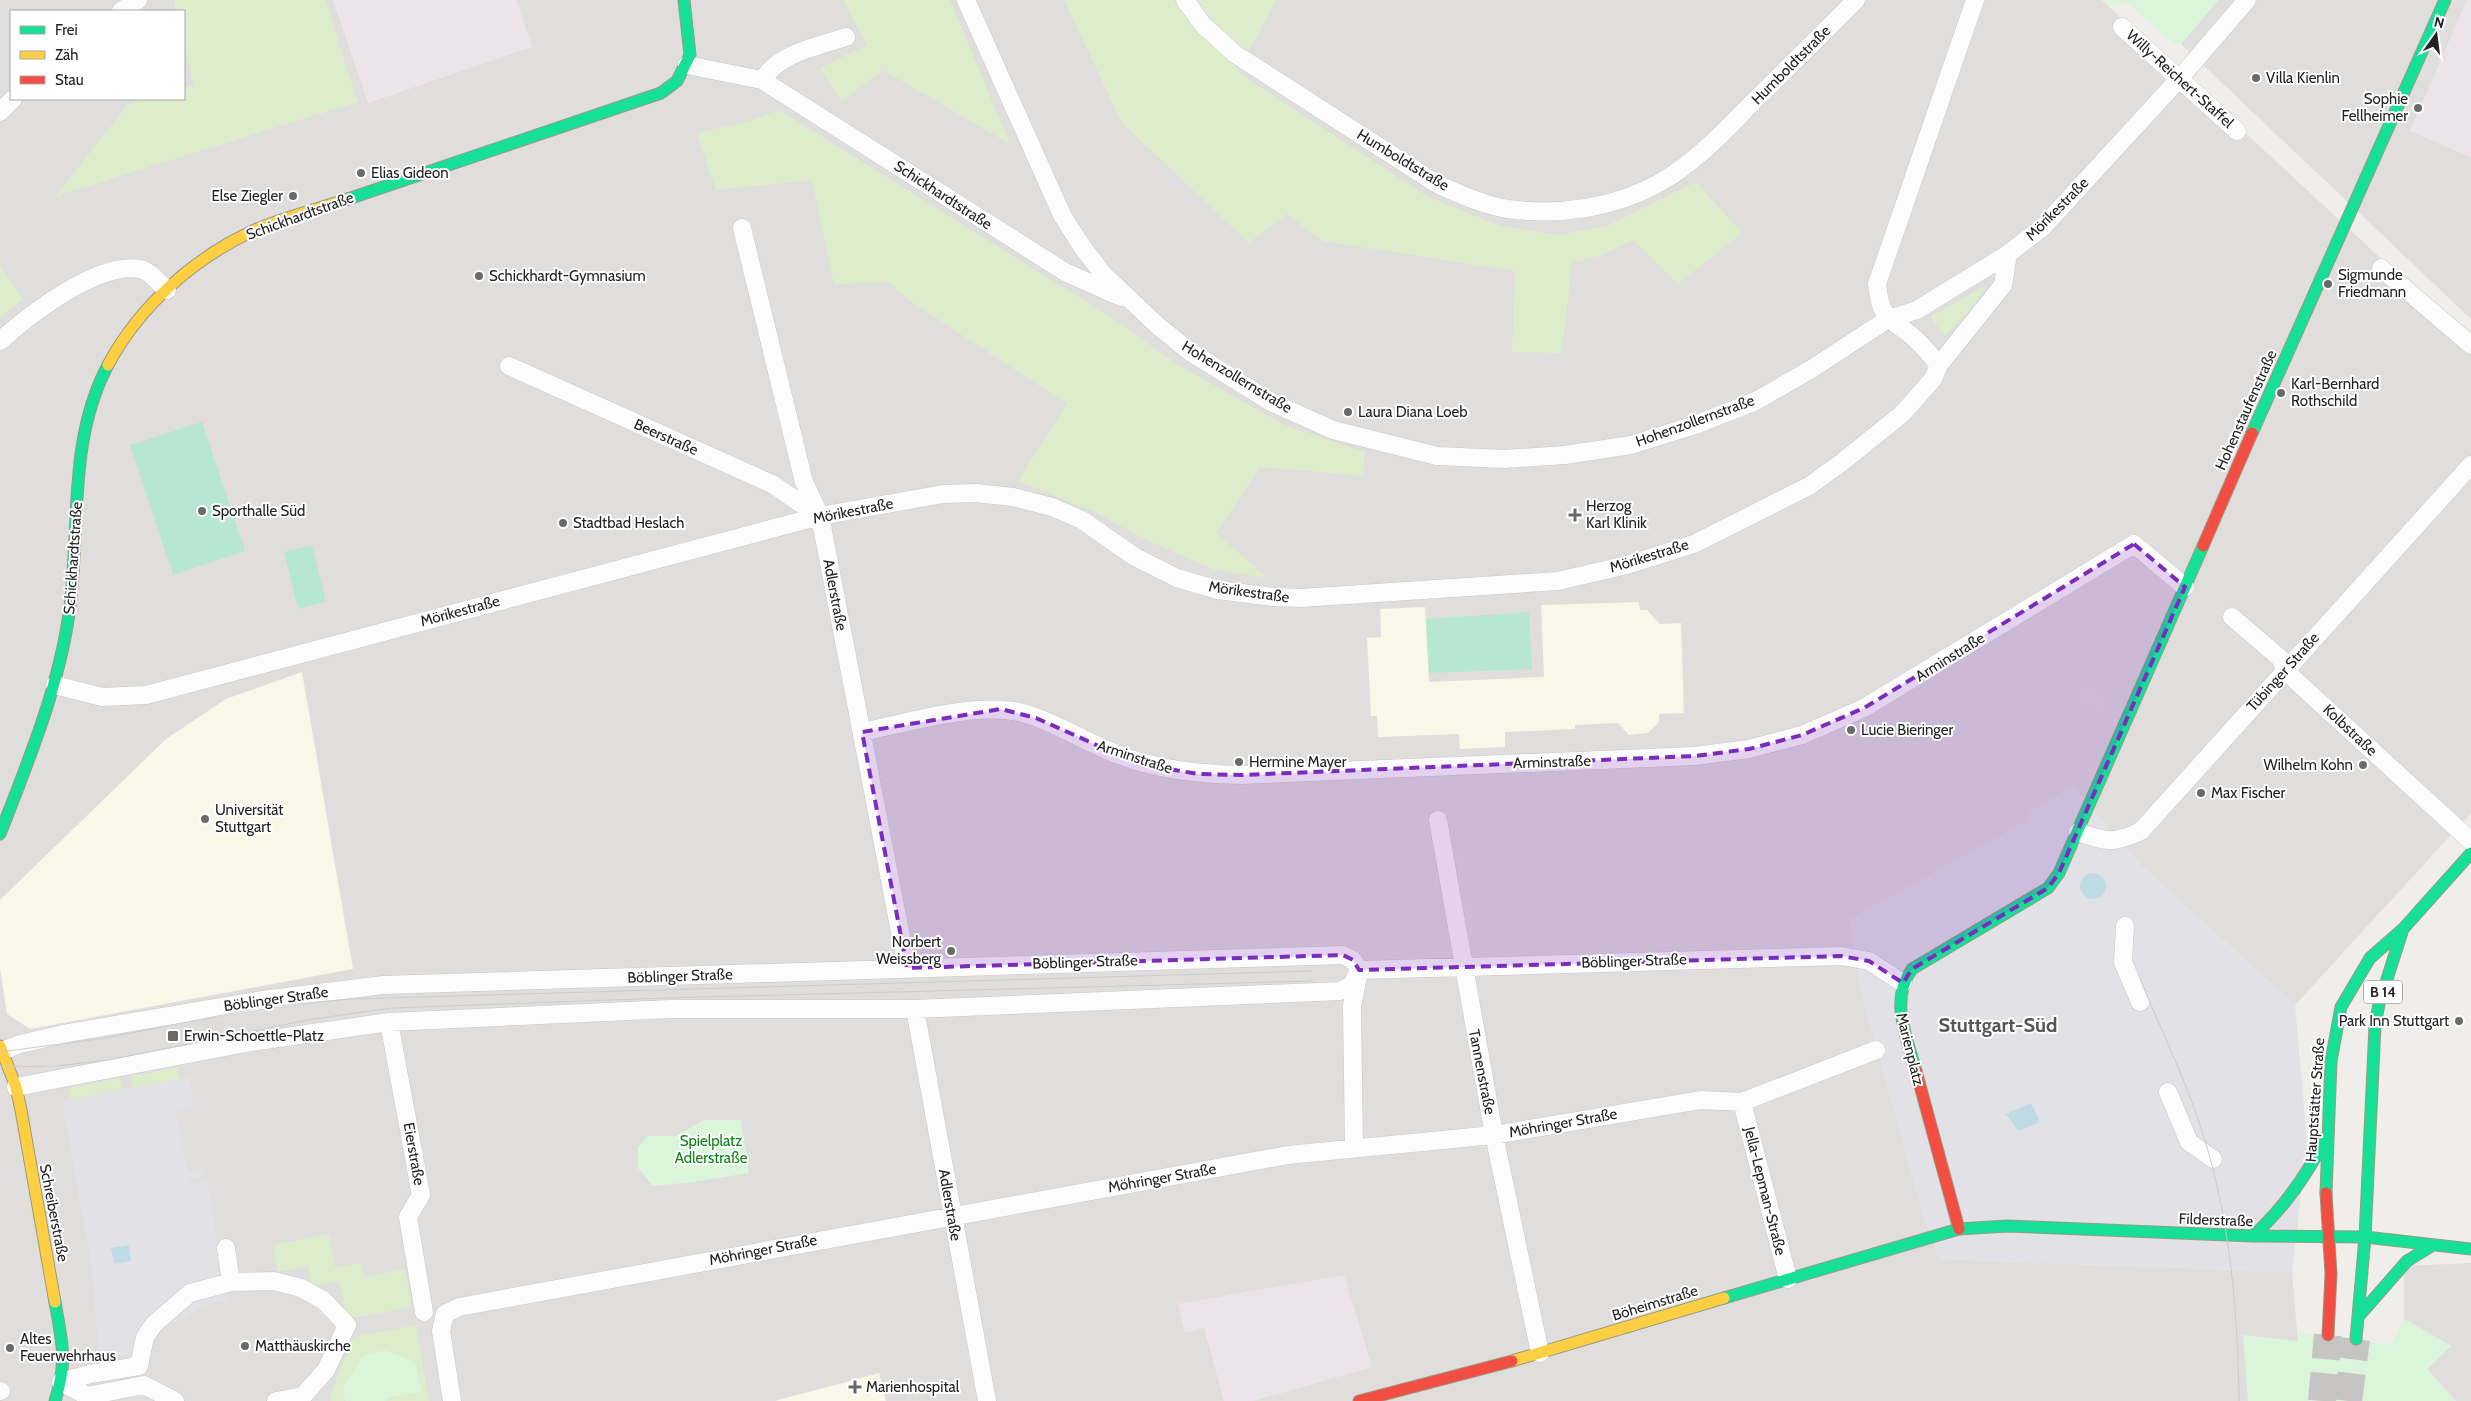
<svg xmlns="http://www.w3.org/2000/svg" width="2471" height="1401" font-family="Cabin,sans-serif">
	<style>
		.residential { fill: #dfdedc; fill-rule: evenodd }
		.industrial { fill: #ede4e9 }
		.education { fill: #f8f7e8 }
		.grass { fill: #ddeccb }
		.park { fill: #daf5da }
		.pitch { fill: #b7e6d2 }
		.parking { fill: #e0dfde }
		.plaza { fill: #e2e1e5 }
		.water { fill: #bfdbe3 }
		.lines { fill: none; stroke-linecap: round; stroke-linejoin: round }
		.primary-tunnel { stroke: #c7c5c3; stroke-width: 28; stroke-dasharray: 28 14; stroke-linecap: butt }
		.street-casing { stroke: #c9c8c7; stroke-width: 19 }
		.fast-casing { stroke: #999a82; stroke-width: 13 }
		.slow-casing { stroke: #999a82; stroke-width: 13 }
		.jam-casing { stroke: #999a82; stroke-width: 13 }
		.street { stroke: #fdfcfc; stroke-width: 18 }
		.fast { stroke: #16e098; stroke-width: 11 }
		.slow { stroke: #ffcf43; stroke-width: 11 }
		.jam { stroke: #f24e42; stroke-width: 11 }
		.tram { stroke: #ccc; stroke-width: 1 }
		.marked { fill: #7b2cbf; fill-opacity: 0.2; stroke: #7b2cbf; stroke-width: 4; stroke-dasharray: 10 6; stroke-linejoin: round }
		.poi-dot { fill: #6a6968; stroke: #fff; stroke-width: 2 }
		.labels { text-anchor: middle; stroke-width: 4; stroke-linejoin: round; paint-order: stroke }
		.shield { fill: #fff; stroke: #646464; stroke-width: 1 }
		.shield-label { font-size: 14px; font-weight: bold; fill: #222 }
		.street-label { font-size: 15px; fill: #222; stroke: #fff }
		.poi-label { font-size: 15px; fill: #222; stroke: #fff; text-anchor: start }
		.park-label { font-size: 15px; fill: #0c8416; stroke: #fff }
		.district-label { font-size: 20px; font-weight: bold; fill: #555; stroke: #fff }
	</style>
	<rect width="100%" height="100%" fill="#f0eeeb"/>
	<path class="residential" d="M0,0H2102L2471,342V813L2295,1005L2140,865L2073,787L2032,810L2026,822L1850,920L1862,994L1923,1214L1940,1259L2292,1272L2298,1341L2248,1387V1401H0ZM11,11H184V99H11Z
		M2218,0H2467L2411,131L2471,157V319L2181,44Z
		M2471,1263V1401H2456L2427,1369L2451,1346L2404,1319V1266Z"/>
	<path class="industrial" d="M333,0H516L532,47L368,103Z
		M2467,0H2471V157L2410,131Z
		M1344,1275L1372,1367L1253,1401H1224L1204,1328L1185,1333L1178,1304Z"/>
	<path class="education" d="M1639,602L1640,610H1647L1660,624L1681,623L1684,713L1659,714V722L1648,733L1629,735L1618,723L1575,725V729L1505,732V747L1460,749L1459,734L1378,737L1377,716H1371L1367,638L1381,637L1380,609L1425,607L1429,682L1544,677L1541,605Z
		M302,672L353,969L30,1029L7,1014L0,969V900L166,739L226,699Z
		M879,1373L886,1401H775Z"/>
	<path class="grass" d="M174,0H325L358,102L56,196L128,104L146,99H184V88L194,85L184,43V11H176Z
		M843,0H950L1010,144L883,70L842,101L820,68L867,45Z
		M1064,0H1276L1238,72L1428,197L1501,226L1558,235L1607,226L1696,182L1742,233L1678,284L1633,240L1603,255L1572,263L1562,353L1512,352L1515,271L1323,241L1287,214L1249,243L1122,123Z
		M779,110L1108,315L1178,365L1285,425L1365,452L1363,476L1260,467L1216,533L1268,578L1212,569L1149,541L1094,512L1018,481L1067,404L909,300L889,282L834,284L812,180L716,190L697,133L750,121Z
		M0,267L23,299L0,317Z
		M1982,287L1985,289L1972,307L1945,336L1930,317Z
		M178,1068L180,1082L135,1101L131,1076Z
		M120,1078L125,1102L71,1101L68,1088Z
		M329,1234L335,1267L361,1263L364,1277L405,1269L412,1307L347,1319L339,1281L312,1286L308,1266L278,1272L273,1245Z
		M416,1325L429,1401H331L330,1396L353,1337Z"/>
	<path class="park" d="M2104,0H2218L2181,44H2174L2131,6L2125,3L2111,6Z
		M704,1120H741L749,1173L693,1182L653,1186L638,1168V1147L648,1136H676Z
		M2404,1319L2451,1346L2427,1369L2456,1401H2248L2243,1335L2298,1341L2299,1333L2391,1345Z
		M385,1350L415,1362L422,1392L387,1398V1401H345L343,1387L364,1355Z"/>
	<path class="pitch" d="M202,422L245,551L173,575L130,445Z
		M312,545L326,602L298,609L284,552Z
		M1529,612L1532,669L1429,673L1426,619Z"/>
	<path class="parking" d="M1906,116L1921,122L1883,235L1867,229Z
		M2144,519L2175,547L2166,557L2135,529Z
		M2237,628L2259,648L2250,658L2227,638Z
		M2083,685L2110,697L2103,712L2076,700Z
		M1463,851L1470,887L1455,890L1448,854Z
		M1471,897L1477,934L1462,936L1456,900Z
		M227,1103L248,1222L216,1228L208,1181L190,1185L189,1178L202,1170L188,1173L175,1111Z
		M396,1222L405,1269L364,1277L361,1263L335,1267L329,1234Z"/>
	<path class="plaza" d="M2073,787L2140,865L2295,1005L2307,1142L2292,1272L1940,1259L1923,1214L1862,994L1850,920L2026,822L2032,810Z
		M189,1077L194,1108L175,1111L188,1172L202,1170L203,1176L189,1179L190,1185L208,1181L226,1300L206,1305L167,1326L126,1355L99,1357L91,1264L62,1101Z"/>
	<path class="water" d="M2080 886a13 13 0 1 1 26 0a13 13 0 1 1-26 0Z
		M2031,1103L2040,1122L2018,1131L2006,1114Z
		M129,1245L131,1261L114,1264L111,1248Z"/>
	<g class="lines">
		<path class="primary-tunnel" d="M2322,1401L2328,1335
			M2348,1401L2356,1339"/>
		<defs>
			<path id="street" d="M966,0L1062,215L1081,245L1103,274L1158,326L1189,351L1271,402L1333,430L1437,456L1504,459L1565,455L1631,445L1695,425L1756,401L1813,368L1888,319L1917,310L2008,254L2043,227L2179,79L2247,0
				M1185,0L1203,25L1235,54L1437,184C1460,194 1483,205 1508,209C1559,216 1614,208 1659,183C1696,163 1727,128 1756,99C1790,66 1823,33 1856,0
				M121,11L138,0
				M2122,27L2237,131
				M687,65L762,80L1065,272L1121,297
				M762,80C781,52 816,47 846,37
				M0,112L13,99
				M742,228L804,482L820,516L907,968
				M2381,268L2471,345
				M0,341C29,315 98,261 140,269C149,270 160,284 167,290
				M1939,365C1930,355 1922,344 1912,336C1887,316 1881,319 1877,284L1975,0
				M509,366L772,484L819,516
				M2232,617L2281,659L2284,670L2471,841
				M55,685L102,697L146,695L820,516L943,494L976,493L1013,497L1052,507L1082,520L1135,557L1177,578L1218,590L1273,597L1301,598L1558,581L1627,565L1694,544L1809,486L1841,463L1902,414L1933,379L1939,365L2003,285L2008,254
				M862,732C906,723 970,704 1013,711C1045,716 1087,743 1119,755C1159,770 1199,774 1242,775L1695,756L1749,749L1802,735L1864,708L2134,544L2185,587
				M1438,820L1494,1135L1540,1353
				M2078,832C2105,842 2114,844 2141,831L2471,465
				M2125,926L2123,962L2140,1002
				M1359,970L1841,956L1869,961L1903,983
				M915,1009L987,1401
				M389,1022L421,1195L408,1217L424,1312
				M0,1052L20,1044L68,1033L262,1000L383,985L1343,955L1353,960L1359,970
				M16,1087L251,1042L389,1022L671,1009H915L1340,991L1352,985L1359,970
				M2168,1092L2189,1142L2213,1159
				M1742,1102L1788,1279
				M1354,1147L1352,1006L1358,976
				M226,1248L231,1282
				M61,1382L90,1374L139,1366L145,1337L154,1324L190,1293L231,1282L274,1281L301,1288L323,1300L347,1325L326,1370L303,1396L276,1401
				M61,1382L87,1396L144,1385L175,1401
				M0,1391H1
				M452,1401L441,1331L445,1314L459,1307L1288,1155L1494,1135L1701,1100L1742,1102L1876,1050"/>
			<path id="fast" d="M348,199L661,93L677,81L690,55L684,0
				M2252,433L2445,0
				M0,834C28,762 58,690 69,614C81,530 67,442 108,365
				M1916,1071C1907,1038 1889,1000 1912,969L2048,888L2059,873L2203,546
				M2326,1193L2331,1061L2341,1007L2370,958L2403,929L2471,853
				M2253,1236C2285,1207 2307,1175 2327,1136
				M1724,1298L1959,1229L2007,1226L2253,1236L2365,1237L2471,1249
				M55,1302C62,1342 68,1361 55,1401
				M2358,1317L2407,1261L2433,1245
				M2356,1339L2365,1237L2375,1026L2379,1004L2403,929"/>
			<path id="slow" d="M108,365C140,305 195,257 257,229C286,217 318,209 348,199
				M0,1046L16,1087L21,1110L55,1302
				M1512,1361L1724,1298"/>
			<path id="jam" d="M2203,546L2252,433
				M1916,1071L1959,1229
				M2326,1193L2331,1274L2328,1335
				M1359,1401L1512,1361"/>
		</defs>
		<use href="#street" class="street-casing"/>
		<use href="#fast" class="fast-casing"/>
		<use href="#slow" class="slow-casing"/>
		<use href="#jam" class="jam-casing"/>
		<use href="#street" class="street"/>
		<use href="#fast" class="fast"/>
		<use href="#slow" class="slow"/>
		<use href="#jam" class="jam"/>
		<path class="tram" d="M2140,979C2159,1025 2182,1072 2198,1119C2229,1208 2238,1307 2239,1401
			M0,1052L106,1038L264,1007L350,999L1312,971
			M0,1067L57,1066L108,1060L313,1019L392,1008L666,998L1313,981"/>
	</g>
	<path class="marked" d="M2134,544L2185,587L2059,873L2048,888L1912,969L1903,983L1869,961L1841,956L1359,970L1353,960L1343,955L907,968L862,732L1001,709L1036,718L1119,755L1157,767L1198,774L1242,775L1695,756L1749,749L1802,735L1864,708Z"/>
	<g class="poi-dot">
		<circle cx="2256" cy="78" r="5"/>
		<circle cx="2418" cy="108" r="5"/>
		<circle cx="361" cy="173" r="5"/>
		<circle cx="293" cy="196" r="5"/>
		<circle cx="479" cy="276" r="5"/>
		<circle cx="2328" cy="284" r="5"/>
		<circle cx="2281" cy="393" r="5"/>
		<circle cx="1348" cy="412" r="5"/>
		<circle cx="202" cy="511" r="5"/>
		<path d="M1572.5 507.5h5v5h5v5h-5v5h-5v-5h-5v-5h5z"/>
		<circle cx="563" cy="523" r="5"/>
		<circle cx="1851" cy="730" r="5"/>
		<circle cx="1239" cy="762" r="5"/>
		<circle cx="2363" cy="765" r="5"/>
		<circle cx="2201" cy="793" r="5"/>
		<circle cx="205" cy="819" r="5"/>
		<circle cx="951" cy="951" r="5"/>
		<circle cx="2459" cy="1021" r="5"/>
		<rect x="167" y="1030" width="12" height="12" rx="2.5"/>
		<circle cx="245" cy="1346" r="5"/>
		<circle cx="10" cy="1348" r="5"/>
		<path d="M852.5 1379.5h5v5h5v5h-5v5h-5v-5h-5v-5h5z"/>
	</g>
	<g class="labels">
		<rect class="shield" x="2364" y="980.5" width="38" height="23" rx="4"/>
		<g class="shield-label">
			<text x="2383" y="997">B 14</text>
		</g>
		<g class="street-label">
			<text transform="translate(1791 65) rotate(-45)" y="5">Humboldtstraße</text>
			<text transform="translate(2180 79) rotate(42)" y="5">Willy-Reichert-Staffel</text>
			<text transform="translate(1403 160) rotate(31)" y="5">Humboldtstraße</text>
			<text transform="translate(943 195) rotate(33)" y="5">Schickhardtstraße</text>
			<text transform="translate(2057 209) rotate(-45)" y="5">Mörikestraße</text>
			<text transform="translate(300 216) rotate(-20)" y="5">Schickhardtstraße</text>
			<text transform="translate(1237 377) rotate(31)" y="5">Hohenzollernstraße</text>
			<text transform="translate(2246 410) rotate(-66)" y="5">Hohenstaufenstraße</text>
			<text transform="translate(1695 421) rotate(-20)" y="5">Hohenzollernstraße</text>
			<text transform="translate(666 437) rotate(24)" y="5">Beerstraße</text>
			<text transform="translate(853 511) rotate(-11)" y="5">Mörikestraße</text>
			<text transform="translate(1649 556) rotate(-17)" y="5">Mörikestraße</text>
			<text transform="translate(73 558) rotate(-86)" y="5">Schickhardtstraße</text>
			<text transform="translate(1249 592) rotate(8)" y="5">Mörikestraße</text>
			<text transform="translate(835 595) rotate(79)" y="5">Adlerstraße</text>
			<text transform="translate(460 611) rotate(-15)" y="5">Mörikestraße</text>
			<text transform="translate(1950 657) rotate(-32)" y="5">Arminstraße</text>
			<text transform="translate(2283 672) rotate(-48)" y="5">Tübinger Straße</text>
			<text transform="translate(2350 730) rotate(43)" y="5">Kolbstraße</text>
			<text transform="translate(1135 757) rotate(18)" y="5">Arminstraße</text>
			<text transform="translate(1552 762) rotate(-2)" y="5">Arminstraße</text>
			<text transform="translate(1634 961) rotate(-2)" y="5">Böblinger Straße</text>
			<text transform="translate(1085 962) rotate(-2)" y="5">Böblinger Straße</text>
			<text transform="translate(680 976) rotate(-2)" y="5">Böblinger Straße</text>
			<text transform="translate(276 999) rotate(-8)" y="5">Böblinger Straße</text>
			<text transform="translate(1910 1049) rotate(76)" y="5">Marienplatz</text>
			<text transform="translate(1482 1072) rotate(79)" y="5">Tannenstraße</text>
			<text transform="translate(2315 1100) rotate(-86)" y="5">Hauptstätter Straße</text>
			<text transform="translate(1563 1123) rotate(-10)" y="5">Möhringer Straße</text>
			<text transform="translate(414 1154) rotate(80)" y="5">Eierstraße</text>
			<text transform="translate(1162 1178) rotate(-10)" y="5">Möhringer Straße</text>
			<text transform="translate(1765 1191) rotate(76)" y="5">Jella-Lepman-Straße</text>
			<text transform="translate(950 1205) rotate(80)" y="5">Adlerstraße</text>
			<text transform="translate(54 1213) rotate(79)" y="5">Schreiberstraße</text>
			<text transform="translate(2216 1220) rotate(2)" y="5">Filderstraße</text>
			<text transform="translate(763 1250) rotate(-11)" y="5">Möhringer Straße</text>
			<text transform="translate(1655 1303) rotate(-17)" y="5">Böheimstraße</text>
		</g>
		<g class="poi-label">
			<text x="2266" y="83">Villa Kienlin</text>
			<text x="2408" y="104" text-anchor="end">Sophie<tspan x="2408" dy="17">Fellheimer</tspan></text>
			<text x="371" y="178">Elias Gideon</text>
			<text x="283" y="201" text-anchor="end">Else Ziegler</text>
			<text x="2338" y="280">Sigmunde<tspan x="2338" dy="17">Friedmann</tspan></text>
			<text x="489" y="281">Schickhardt-Gymnasium</text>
			<text x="2291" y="389">Karl-Bernhard<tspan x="2291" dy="17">Rothschild</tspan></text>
			<text x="1358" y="417">Laura Diana Loeb</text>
			<text x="1586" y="511">Herzog<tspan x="1586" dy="17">Karl Klinik</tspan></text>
			<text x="212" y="516">Sporthalle Süd</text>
			<text x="573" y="528">Stadtbad Heslach</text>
			<text x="1861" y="735">Lucie Bieringer</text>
			<text x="1249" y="767">Hermine Mayer</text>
			<text x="2353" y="770" text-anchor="end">Wilhelm Kohn</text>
			<text x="2211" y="798">Max Fischer</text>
			<text x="215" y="815">Universität<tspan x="215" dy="17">Stuttgart</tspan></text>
			<text x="941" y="947" text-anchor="end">Norbert<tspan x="941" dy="17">Weissberg</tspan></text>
			<text x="2449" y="1026" text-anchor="end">Park Inn Stuttgart</text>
			<text x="184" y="1041">Erwin-Schoettle-Platz</text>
			<text x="20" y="1344">Altes<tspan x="20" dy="17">Feuerwehrhaus</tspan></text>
			<text x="255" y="1351">Matthäuskirche</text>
			<text x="866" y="1392">Marienhospital</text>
		</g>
		<g class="park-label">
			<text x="711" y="1146">Spielplatz<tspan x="711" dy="17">Adlerstraße</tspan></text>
		</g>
		<g class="district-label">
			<text x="1998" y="1032">Stuttgart-Süd</text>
		</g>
	</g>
	<rect x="10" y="10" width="175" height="90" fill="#ffffff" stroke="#a7a7a7"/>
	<rect x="20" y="26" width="25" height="8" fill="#16e098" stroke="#a7a7a7"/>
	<text x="55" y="35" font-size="15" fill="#222222">Frei</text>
	<rect x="20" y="51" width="25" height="8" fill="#ffcf43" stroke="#a7a7a7"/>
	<text x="55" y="60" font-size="15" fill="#222222">Zäh</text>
	<rect x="20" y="76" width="25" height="8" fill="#f24e42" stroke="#a7a7a7"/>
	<text x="55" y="85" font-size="15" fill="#222222">Stau</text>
	<g transform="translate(2436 35) rotate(14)" stroke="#ffffff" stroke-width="4" paint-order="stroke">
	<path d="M0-4L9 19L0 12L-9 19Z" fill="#222222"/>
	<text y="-8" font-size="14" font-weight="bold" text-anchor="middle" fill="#222222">N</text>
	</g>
</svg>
